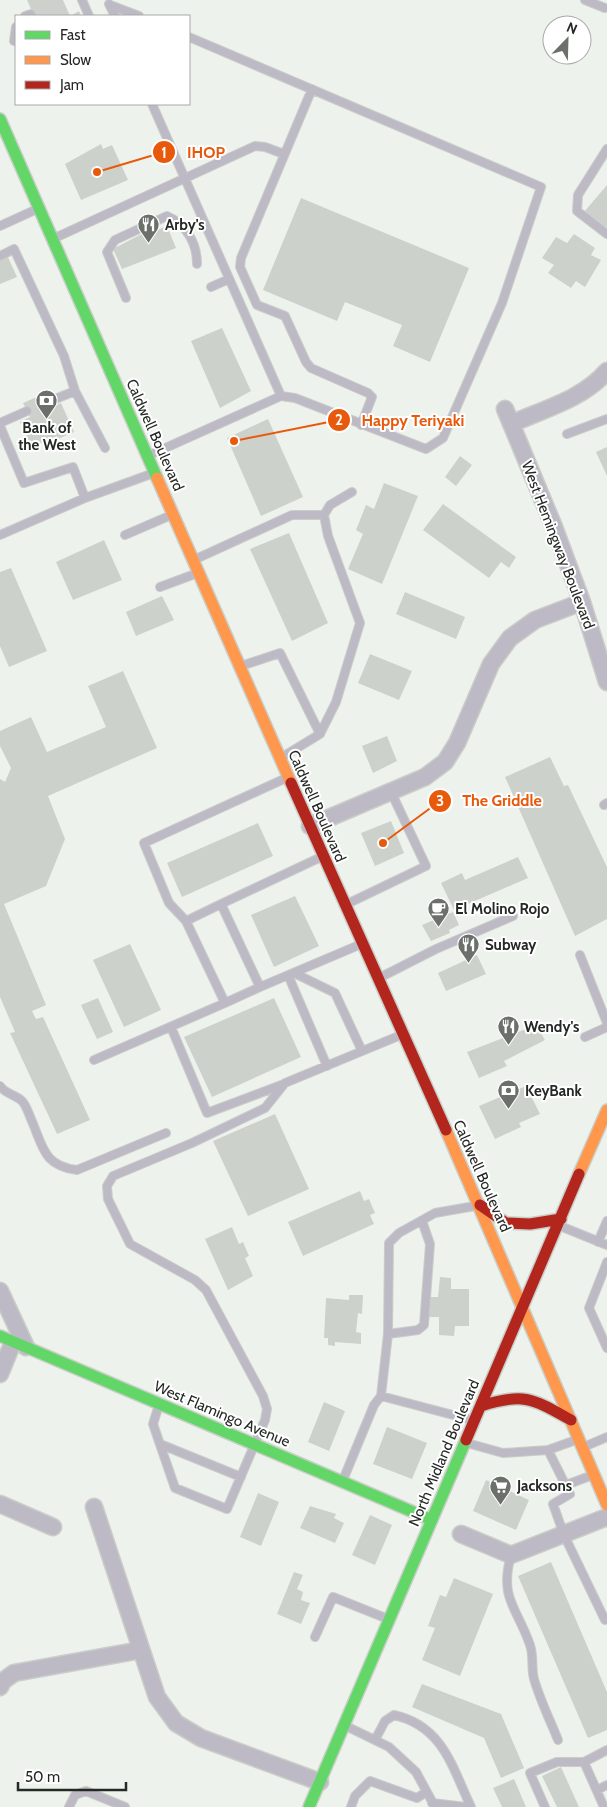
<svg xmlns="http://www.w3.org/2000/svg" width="607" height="1807" font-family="Cabin,sans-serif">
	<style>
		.building { fill: #cdd1cc }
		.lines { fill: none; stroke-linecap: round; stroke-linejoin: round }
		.lane-casing { stroke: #cacec9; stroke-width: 10 }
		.street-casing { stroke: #cacec9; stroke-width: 19 }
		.fast-casing { stroke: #cacec9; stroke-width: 14 }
		.slow-casing { stroke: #cacec9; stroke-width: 14 }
		.jam-casing { stroke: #cacec9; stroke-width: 14 }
		.lane { stroke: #bdbac5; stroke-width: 8 }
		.street { stroke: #bdbac5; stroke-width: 16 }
		.fast { stroke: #63d668; stroke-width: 11 }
		.slow { stroke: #ff974d; stroke-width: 11 }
		.jam { stroke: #b3261e; stroke-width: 11 }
		.labels { text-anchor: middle; stroke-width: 4; stroke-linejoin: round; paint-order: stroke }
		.poi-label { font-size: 15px; font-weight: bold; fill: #252925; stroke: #fff; text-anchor: start }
		.street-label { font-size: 15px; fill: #252925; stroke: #fff }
		.leader { fill: none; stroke: #e8590c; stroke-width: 2 }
		.callout-dot { fill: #e8590c; stroke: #fff; stroke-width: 2 }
		.mark-label { font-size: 15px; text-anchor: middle; font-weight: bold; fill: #fff }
		.callout-label { font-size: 16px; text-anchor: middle; font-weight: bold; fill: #e8590c; stroke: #fff; stroke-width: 4; stroke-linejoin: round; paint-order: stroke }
	</style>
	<rect width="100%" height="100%" fill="#edf3ec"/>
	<path class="building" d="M27,0H63L70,16L79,11L81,16H34Z
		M101,144L103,149L112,145L128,180L81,200L65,164Z
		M607,185V226L604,229L584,212Z
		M301,198L469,268L430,362L393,346L402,325L345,302L337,321L263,290Z
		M167,226L176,248L122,269L113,249L151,229L152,232Z
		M574,234L595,248L591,255L601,260L585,287L576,281L571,288L548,273L554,265L542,258L556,237L567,243Z
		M7,255L17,277L0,284V258Z
		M222,328L251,391L220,408L191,341Z
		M39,396L46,410L61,403L74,432L58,439L57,436L32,447L20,422L30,417L23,403Z
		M268,419L303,497L261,516L227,438Z
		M607,447V476L596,452Z
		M460,456L472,465L456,486L445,477Z
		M384,483L418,496L382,584L348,569L363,534L356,530L366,505L374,509Z
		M443,504L516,557L509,568L501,562L489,578L423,530Z
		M289,533L328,623L292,641L250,549Z
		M104,540L122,580L73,600L56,562Z
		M11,568L47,651L9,667L0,646V572Z
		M405,592L465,617L456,639L396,614Z
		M162,596L174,620L136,636L126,612Z
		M370,654L412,671L399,700L358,683Z
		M123,671L157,748L48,796L65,839L46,886L4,904L46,1005L32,1011L36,1019L43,1017L90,1120L57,1134L10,1033L15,1032L0,997V779L5,782L11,768L0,746V731L31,717L47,752L106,727L88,686Z
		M387,736L397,761L373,773L362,746Z
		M550,757L564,786L568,785L607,867V919L575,936L505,777Z
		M391,821L404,853L375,866L361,833Z
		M258,823L273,856L182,897L167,863Z
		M518,857L528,878L454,910L441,883L462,873L465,880Z
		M295,896L319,946L274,967L251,915Z
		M453,912L459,925L449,930L450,933L431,941L422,925Z
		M130,944L161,1010L124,1027L93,960Z
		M477,955L486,974L446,991L438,973Z
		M98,998L113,1032L97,1039L81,1005Z
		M274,998L301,1057L212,1097L184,1037Z
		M536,1025L545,1040L504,1061L507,1066L479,1078L467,1052Z
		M526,1086L540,1114L519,1123L521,1127L495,1139L479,1106Z
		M275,1114L309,1189L248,1216L213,1141Z
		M360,1191L364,1201L369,1199L375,1213L370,1215L374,1224L303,1256L288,1222Z
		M232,1227L239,1244L243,1242L249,1256L245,1258L253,1276L228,1290L205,1239Z
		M440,1277L451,1278V1289H469V1326H455L454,1336L439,1335V1317H428L429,1297H438Z
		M349,1295H363L362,1314L358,1313L356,1332L361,1333V1344L335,1342V1346L328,1345V1338H324L326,1298L349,1300Z
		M324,1402L345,1411L329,1451L308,1442Z
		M387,1427L427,1443L412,1479L373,1464Z
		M486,1480L529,1500L516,1530L473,1511Z
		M258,1493L279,1502L261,1546L240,1537Z
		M310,1506L336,1514L334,1518L344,1523L335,1543L300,1528Z
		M370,1515L392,1525L375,1565L352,1555Z
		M551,1562L607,1692V1730L588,1738L518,1576Z
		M294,1572L303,1575L297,1589L303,1592L301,1600L310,1603L301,1624L277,1614Z
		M454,1578L493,1594L460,1676L422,1660L435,1628L428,1626L440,1595L446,1597Z
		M422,1684L501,1714L524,1768L501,1778L484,1738L412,1707Z
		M561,1767L579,1807H557L542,1776Z
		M514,1779L526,1807H502L493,1788Z"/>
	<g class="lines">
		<defs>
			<path id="lane" d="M82,0L89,16
				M585,0L605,8
				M109,4L115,16
				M110,5L139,16
				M25,16L31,14
				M14,41L16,27
				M312,89L241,258L240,267L257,305L285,316L306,362L311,368L368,393L372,397L361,425
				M152,104L281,396L295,398L426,449L443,438L502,303L541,187L189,37
				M607,149L578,195L577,211L607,234
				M0,226L35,210
				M57,237L255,146L265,147L284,154
				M0,256L14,249L64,356L75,391L105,448
				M211,287L229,279
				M126,298L107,252L115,240L167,216C186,224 197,243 197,264
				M43,404L75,391
				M0,423L27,411
				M0,426L24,483L73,467L85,498
				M567,434L607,419
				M152,454L281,396
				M0,535L85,498L151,474
				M125,535L169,516
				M198,558L292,515H324
				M160,587L195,574
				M244,665L280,653L320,734
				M284,756L320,734L336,702L360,623L328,536L324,515L330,505L352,492
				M604,805L607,803
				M319,858L221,904L260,987L359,945
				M349,903L426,866L391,792
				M186,921L221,904
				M580,955L607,1023
				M294,973L335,993L362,1051
				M288,975L327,1066
				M381,977L436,949L513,916
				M225,1003L260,987
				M171,1027L207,1113L284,1084
				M585,1037L607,1027
				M94,1060L225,1003L186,921L169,903L144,843L284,779
				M0,1086C5,1094 16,1095 22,1101C26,1105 29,1114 31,1119C43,1146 43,1166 77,1170L166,1133
				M560,1226L607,1245
				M598,1242L607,1221
				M607,1262L589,1308L607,1348
				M388,1334L418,1330L424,1325L430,1244L422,1221
				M381,1396L388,1334L389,1243L399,1233L435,1213L475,1206
				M159,1405L153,1424L175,1488L227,1509L265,1420L267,1409L263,1396L206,1290L195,1280L130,1244L108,1199L107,1186L113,1176L192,1143L265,1108L285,1083L401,1035
				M576,1440L548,1450L570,1494L553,1504L564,1535L605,1620L607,1619
				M467,1443L503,1453L548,1450
				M160,1444L241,1477
				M586,1446L607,1437
				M343,1480L374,1405L381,1396L472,1420
				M566,1485L590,1476
				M511,1555C499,1599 517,1607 530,1645C534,1657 531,1668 534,1679C540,1700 550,1720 558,1740
				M315,1637L333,1597L388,1619
				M346,1726L389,1747L416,1772L435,1807
				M375,1740L385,1721L394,1715C443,1726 452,1767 471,1807
				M597,1790L607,1785
				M432,1803L466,1807
				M69,1807L75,1795L86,1791L125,1807
				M351,1807L355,1796L370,1781L417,1798L426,1792
				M545,1807L530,1773L557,1762H584
				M604,1807L584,1762L607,1750"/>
			<path id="street" d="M505,409L554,527L582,602L607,682
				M511,424C544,409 583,399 607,371
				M310,826L425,777L445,762L457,743L491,664L510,638L535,620L582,602
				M0,1291L26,1347
				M0,1374L13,1342
				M0,1504L53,1527
				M94,1507L157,1697L176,1723L201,1738L320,1782
				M461,1534L511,1555L607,1517
				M0,1687L3,1681L14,1673L141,1650"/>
			<path id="fast" d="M0,119L157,478
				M0,1336L432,1520
				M309,1807L466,1440"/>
			<path id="slow" d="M157,478L291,783
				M446,1130L607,1505
				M579,1174L607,1110"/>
			<path id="jam" d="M291,783L446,1130
				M480,1205L506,1223L530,1224L561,1219
				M481,1406C524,1392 533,1399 571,1420
				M466,1440L579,1174"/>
		</defs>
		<use href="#lane" class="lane-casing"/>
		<use href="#street" class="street-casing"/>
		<use href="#fast" class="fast-casing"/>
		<use href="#slow" class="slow-casing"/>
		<use href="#jam" class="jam-casing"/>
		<use href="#lane" class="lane"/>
		<use href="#street" class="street"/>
		<use href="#fast" class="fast"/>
		<use href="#slow" class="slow"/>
		<use href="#jam" class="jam"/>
	</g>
	<defs>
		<symbol id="restaurant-pin" viewBox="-11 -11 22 30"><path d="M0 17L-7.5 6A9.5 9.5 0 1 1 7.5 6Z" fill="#6b706b" stroke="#fff"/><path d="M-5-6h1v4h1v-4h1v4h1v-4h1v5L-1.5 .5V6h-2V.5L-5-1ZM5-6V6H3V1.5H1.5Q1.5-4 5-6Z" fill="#fff"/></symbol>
		<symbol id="bank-pin" viewBox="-11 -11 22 30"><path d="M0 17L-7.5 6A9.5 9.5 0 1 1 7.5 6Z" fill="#6b706b" stroke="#fff"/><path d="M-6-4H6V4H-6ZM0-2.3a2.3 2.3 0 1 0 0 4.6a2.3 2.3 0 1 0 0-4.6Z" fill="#fff"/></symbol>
		<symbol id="cafe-pin" viewBox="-11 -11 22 30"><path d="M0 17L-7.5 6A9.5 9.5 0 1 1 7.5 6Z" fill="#6b706b" stroke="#fff"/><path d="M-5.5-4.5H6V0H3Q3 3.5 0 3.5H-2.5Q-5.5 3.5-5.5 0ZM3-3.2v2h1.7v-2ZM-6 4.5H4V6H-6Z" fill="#fff"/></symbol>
		<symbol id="supermarket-pin" viewBox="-11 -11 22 30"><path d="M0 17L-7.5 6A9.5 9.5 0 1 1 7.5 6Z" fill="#6b706b" stroke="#fff"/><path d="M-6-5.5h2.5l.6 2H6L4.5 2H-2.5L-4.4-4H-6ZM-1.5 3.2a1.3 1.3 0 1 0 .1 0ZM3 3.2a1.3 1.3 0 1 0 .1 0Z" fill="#fff"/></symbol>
	</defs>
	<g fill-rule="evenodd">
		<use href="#restaurant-pin" x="136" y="212" width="25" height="34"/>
		<use href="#bank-pin" x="34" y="388" width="25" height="34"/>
		<use href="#cafe-pin" x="426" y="896" width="25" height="34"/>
		<use href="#restaurant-pin" x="456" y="932" width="25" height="34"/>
		<use href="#restaurant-pin" x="496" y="1014" width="25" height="34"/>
		<use href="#bank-pin" x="496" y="1078" width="25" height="34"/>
		<use href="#supermarket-pin" x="488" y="1474" width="25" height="34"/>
	</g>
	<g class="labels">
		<g class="poi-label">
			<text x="165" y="230">Arby's</text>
			<text x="47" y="433" text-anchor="middle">Bank of<tspan x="47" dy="17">the West</tspan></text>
			<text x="455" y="914">El Molino Rojo</text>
			<text x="485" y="950">Subway</text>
			<text x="524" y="1032">Wendy's</text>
			<text x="525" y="1096">KeyBank</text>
			<text x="517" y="1491">Jacksons</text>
		</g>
		<g class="street-label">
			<text transform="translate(155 435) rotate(66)" y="5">Caldwell Boulevard</text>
			<text transform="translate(558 545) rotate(69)" y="5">West Hemingway Boulevard</text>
			<text transform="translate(317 806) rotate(66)" y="5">Caldwell Boulevard</text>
			<text transform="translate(482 1176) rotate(66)" y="5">Caldwell Boulevard</text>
			<text transform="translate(222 1414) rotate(23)" y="5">West Flamingo Avenue</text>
			<text transform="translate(444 1453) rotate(-67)" y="5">North Midland Boulevard</text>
		</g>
	</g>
	<path class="leader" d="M97 172L164 152M234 441L339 420M383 843L440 801"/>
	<g class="callout-dot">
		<circle cx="97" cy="172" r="5"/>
		<circle cx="234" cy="441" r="5"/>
		<circle cx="383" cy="843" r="5"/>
		<circle cx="164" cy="152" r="12"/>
		<circle cx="339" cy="420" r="12"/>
		<circle cx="440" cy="801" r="12"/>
	</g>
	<g class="mark-label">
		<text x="164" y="158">1</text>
		<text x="339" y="425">2</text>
		<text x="440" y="806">3</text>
	</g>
	<g class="callout-label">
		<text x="206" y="158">IHOP</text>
		<text x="413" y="426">Happy Teriyaki</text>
		<text x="502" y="806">The Griddle</text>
	</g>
	<rect x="15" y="15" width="175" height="90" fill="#ffffff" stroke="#a8a9a8"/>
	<rect x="25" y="31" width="25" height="8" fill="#63d668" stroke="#a8a9a8"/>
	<text x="60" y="40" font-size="15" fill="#252925">Fast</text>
	<rect x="25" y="56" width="25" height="8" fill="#ff974d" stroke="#a8a9a8"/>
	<text x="60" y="65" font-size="15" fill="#252925">Slow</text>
	<rect x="25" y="81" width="25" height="8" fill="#b3261e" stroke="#a8a9a8"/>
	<text x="60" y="90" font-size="15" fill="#252925">Jam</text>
	<g transform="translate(567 40) rotate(23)"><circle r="24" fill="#ffffff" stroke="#a8a9a8"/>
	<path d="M0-4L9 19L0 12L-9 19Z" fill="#6b706b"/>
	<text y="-8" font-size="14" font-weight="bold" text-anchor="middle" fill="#252925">N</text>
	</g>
	<path d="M18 1782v8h108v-8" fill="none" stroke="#252925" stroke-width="2.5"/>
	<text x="25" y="1782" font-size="15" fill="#252925" stroke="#ffffff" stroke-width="4" paint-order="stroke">50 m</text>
</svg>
